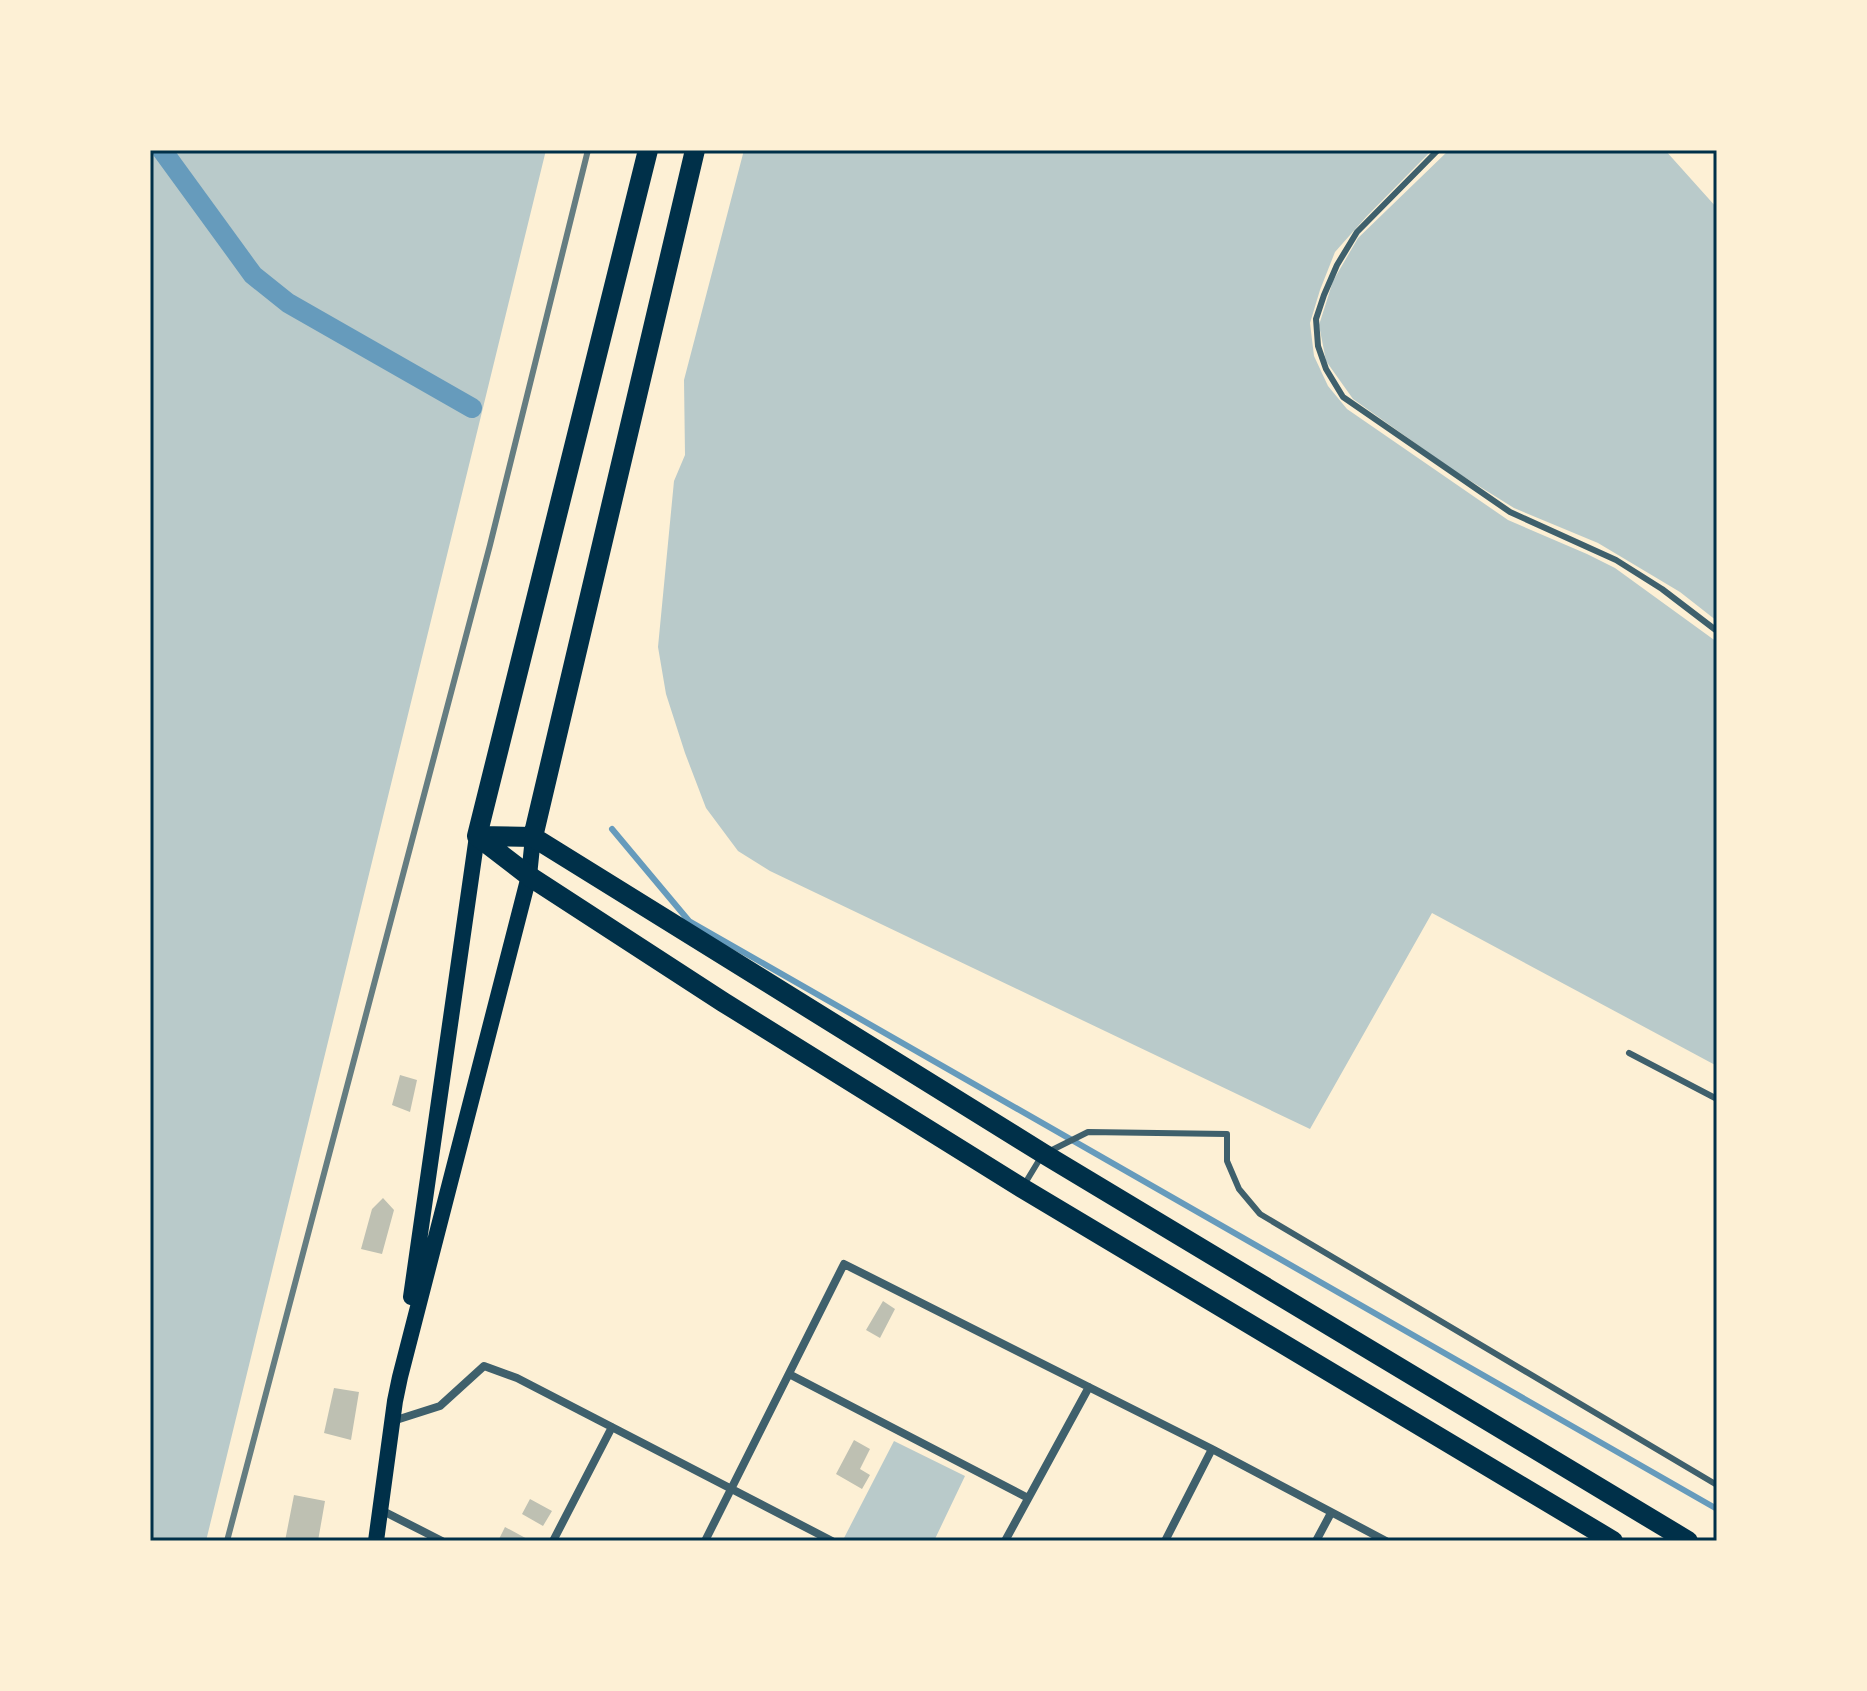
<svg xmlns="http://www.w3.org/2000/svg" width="1867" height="1691" font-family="Cabin,sans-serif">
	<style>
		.green { fill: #b9caca }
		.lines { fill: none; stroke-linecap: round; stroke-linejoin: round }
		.stream { stroke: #669bbc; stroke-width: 6 }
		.canal { stroke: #669bbc; stroke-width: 20 }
		.building { fill: #bec0b2 }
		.service { stroke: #3f606c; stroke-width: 6 }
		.minor { stroke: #3f606c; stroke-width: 8 }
		.secondary { stroke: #003049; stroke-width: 16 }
		.trunk { stroke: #003049; stroke-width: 20 }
		.rail { stroke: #657d81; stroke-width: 6 }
		.neatline { fill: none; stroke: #003049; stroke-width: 3 }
	</style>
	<rect width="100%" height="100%" fill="#fdf0d5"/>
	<path class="green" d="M150,150H546L206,1541H150Z
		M744,150H1432L1366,217L1335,252L1320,290L1310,323L1314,356L1328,386L1347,409L1508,520L1587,554L1615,568L1717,642V1066L1432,913L1310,1129L770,871L738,851L706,808L685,753L666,694L658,647L674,481L685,455L684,380Z
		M1449,150H1665L1717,208V621L1680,592L1598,543L1514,508L1453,470L1353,399L1326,361L1319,325L1333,281L1358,238Z
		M894,1441L965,1476L934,1541H849L844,1538Z"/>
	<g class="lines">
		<path class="stream" d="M612,829L689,921L1717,1509"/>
		<path class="canal" d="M162,150L253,275L288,303L472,408"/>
	</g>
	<path class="building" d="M400,1075L417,1080L410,1112L392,1105Z
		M383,1198L394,1210L382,1254L361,1249L372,1209Z
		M883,1301L895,1309L880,1338L866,1330Z
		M334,1388L359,1392L351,1440L324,1433Z
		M854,1440L870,1449L860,1469L870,1475L862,1489L836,1474Z
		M294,1495L325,1501L318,1541H285Z
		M530,1499L552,1511L543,1526L522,1514Z
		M505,1527L531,1541H498Z"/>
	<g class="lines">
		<path class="service" d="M1438,150L1357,232L1337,265L1324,295L1316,319L1318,346L1326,369L1343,397L1510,512L1616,560L1662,589L1717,631
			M1629,1053L1717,1099
			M1050,1151L1088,1132L1227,1134V1161L1239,1189L1260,1214L1717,1485
			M1024,1185L1041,1157"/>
		<path class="minor" d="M789,1374L1028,1498
			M393,1421L440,1406L484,1366L517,1378L832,1541
			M381,1510L442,1541
			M553,1541L612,1427
			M705,1541L844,1264L1212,1449L1386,1541
			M1005,1541L1089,1387
			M1165,1541L1212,1449
			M1316,1541L1331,1513"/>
		<path class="secondary" d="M411,1297L477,836
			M376,1541L395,1401L400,1377L529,876L533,837"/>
		<path class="trunk" d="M477,836L529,876L723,1002L1022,1188L1613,1541
			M477,836L648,150
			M477,836L533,837
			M533,837L1044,1154L1688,1541
			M533,837L695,150"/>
		<path class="rail" d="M227,1541L490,545L588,150"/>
	</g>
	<rect width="1867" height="1691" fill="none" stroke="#fdf0d5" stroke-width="304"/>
	<rect x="152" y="152" width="1563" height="1387" class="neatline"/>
</svg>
